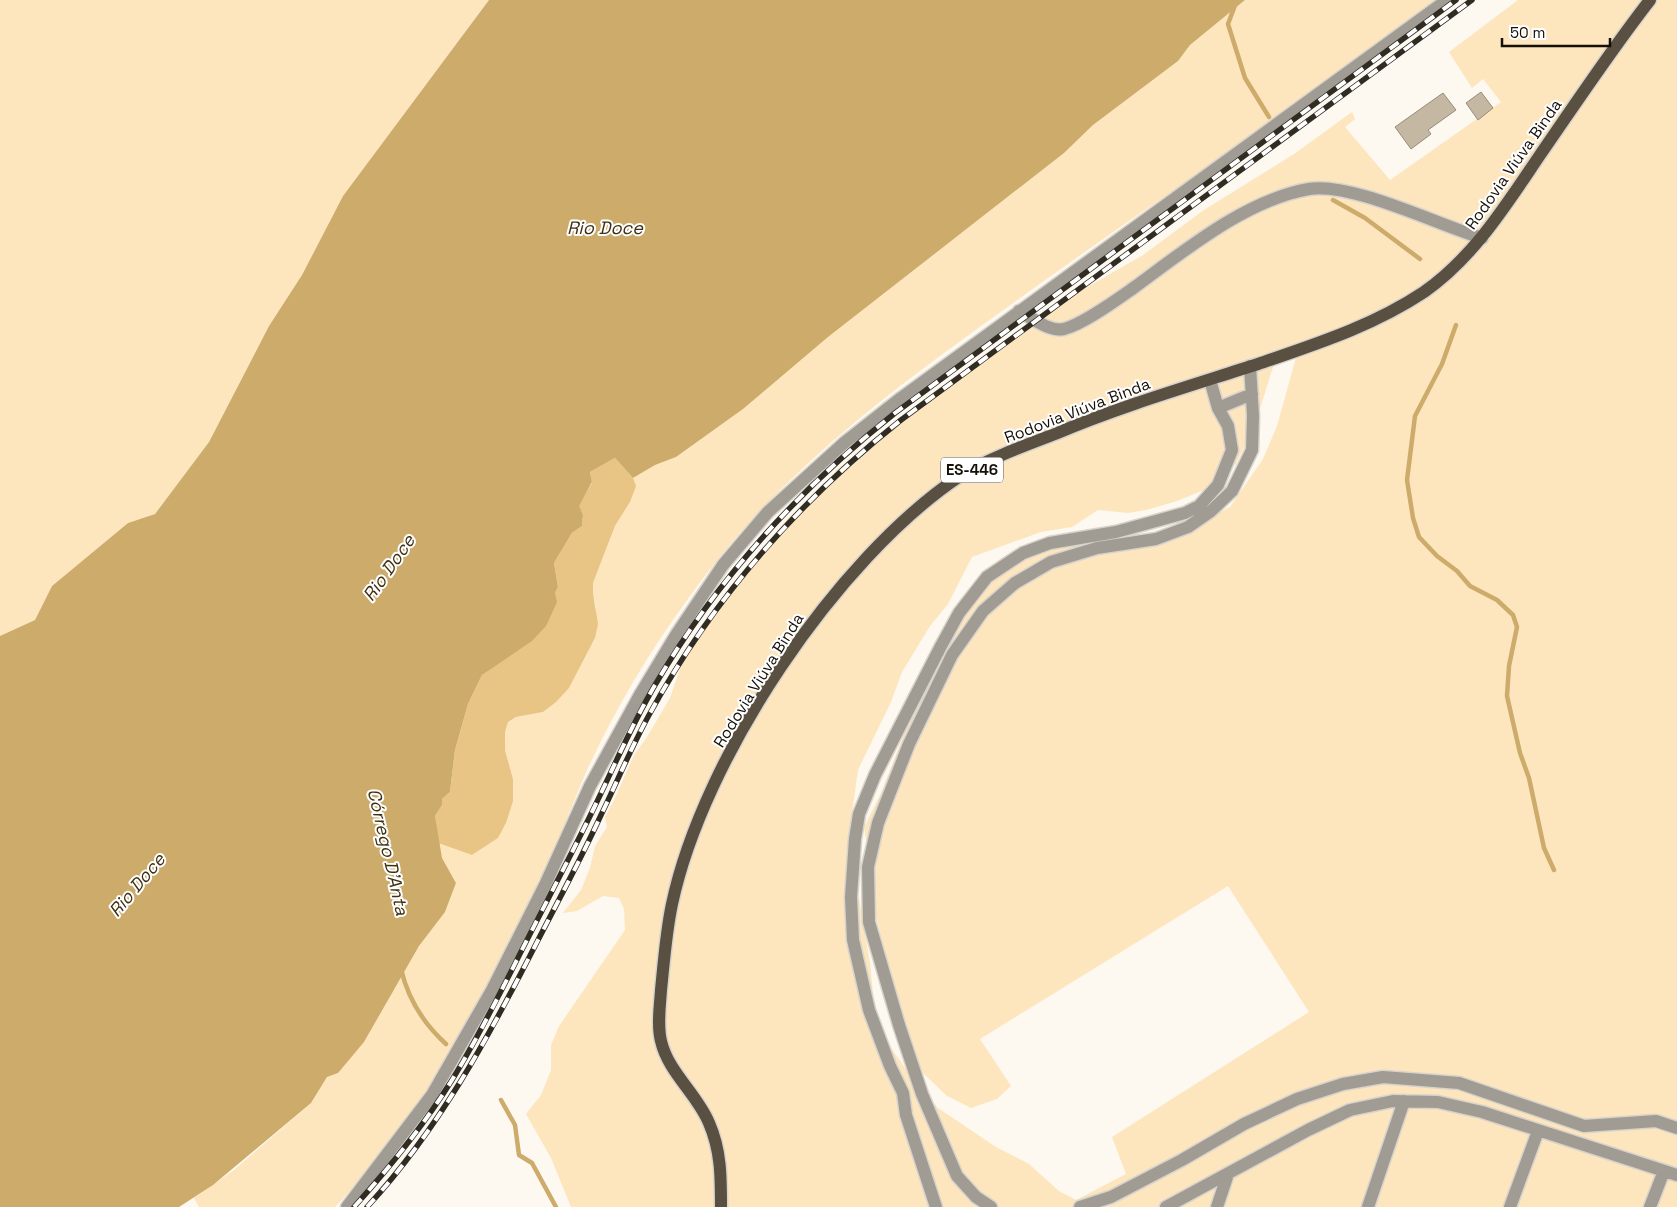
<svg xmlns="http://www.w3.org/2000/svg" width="1677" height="1207" font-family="'Space Grotesk',sans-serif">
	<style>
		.green { fill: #fde6be; fill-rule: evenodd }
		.forest { fill: #e8c584 }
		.water { fill: #cdab6b }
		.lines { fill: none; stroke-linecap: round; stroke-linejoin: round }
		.stream { stroke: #cdab6b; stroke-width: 4.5 }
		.building { fill: #c4b8a3; stroke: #968c78 }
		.minor-casing { stroke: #d8d3cb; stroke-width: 15 }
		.major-casing { stroke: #d8d3cb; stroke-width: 15 }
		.minor { stroke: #a19c93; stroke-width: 12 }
		.major { stroke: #595041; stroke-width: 12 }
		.rail-casing { stroke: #302c24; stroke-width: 5.5 }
		.rail { stroke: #fff; stroke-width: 4; stroke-dasharray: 11; stroke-linecap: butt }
		.labels { text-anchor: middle; stroke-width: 4; stroke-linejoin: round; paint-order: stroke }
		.shield { fill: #fff; stroke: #5a5852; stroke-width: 1 }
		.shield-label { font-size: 15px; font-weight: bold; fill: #141008 }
		.street-label { font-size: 16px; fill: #141008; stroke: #fff }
		.water-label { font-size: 18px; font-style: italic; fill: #3e3012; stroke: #fff }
	</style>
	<rect width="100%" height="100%" fill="#fdf8f0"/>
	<path class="green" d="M0,0H489L343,196L302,275L269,326L209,442L155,514L128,523L52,586L35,620L0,636Z
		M1245,0H1452C1315,94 1177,186 1041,283C906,380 783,464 685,603C647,655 614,712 587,770C574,799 564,828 551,856C517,930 481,1004 439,1074C410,1122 373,1166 335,1207H199L194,1198L234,1170L311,1103L327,1077L364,1042L419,946L445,912L456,883L442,858L438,843L472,855L498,838L506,823L513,779L505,750V732L508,722L516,717L543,712L569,688L595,638L596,607L593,593V583L615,526L630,502L635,486L633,478L655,465L676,457L743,409L828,337L1064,153L1093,125L1178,61L1190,45Z
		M1518,0H1677V1207H571L551,1158L526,1114L541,1095L551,1070V1045L559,1026L625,930L624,909L619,898L603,896L577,911L563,913L581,890L590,868L595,846L607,827L605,817L616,796L634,755L647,737L670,698L681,666L716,608L789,517L824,488L837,469L1028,327L1084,289L1143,255L1204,210L1294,154L1352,112L1355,119L1345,127L1390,180L1501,102L1483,79L1472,88L1449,52ZM1277,354H1297L1277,426L1263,459L1230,507L1179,532L1139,547L1070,544L1037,552L995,577L973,601L939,662L907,727L881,793L864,827L871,870L874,908L908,1052L925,1075L947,1096L971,1108L997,1099L1011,1086L980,1039L1228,886L1309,1012L1112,1137L1126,1174L1076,1200L1059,1191L1029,1164L996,1147L938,1108L922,1092L884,1038L874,1003L870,963L853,863L850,828L858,770L891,702L902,672L930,626L948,604L972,557L1041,532L1072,527L1098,510L1128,513L1146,510L1174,502L1212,487L1236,464L1254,428Z"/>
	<path class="forest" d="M615,458L633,478L636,486L630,502L615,526L593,583V593L598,624L595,638L569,688L556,702L543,712L516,717L508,722L505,732V750L513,779V801L506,823L498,838L472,855L438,843L435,816L442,805V799L450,792L455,750L468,704L482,675L505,658L555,593L558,587L554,563L572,533L582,526L583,515L578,506L592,483L590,472Z"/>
	<path class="water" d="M489,0H1245L1190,45L1178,61L1093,125L1064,153L828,337L743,409L676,457L655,465L633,478L615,458L590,472L592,482L579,506L583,515L582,526L572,533L554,563L558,587L555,593L557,602L546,626L532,641L482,675L468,704L455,750L450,792L442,799V805L435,816L442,858L456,883L445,912L419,946L364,1042L338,1073L327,1077L311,1103L213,1185L179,1207H0V636L35,620L52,586L128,523L155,514L209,442L269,326L302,275L343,196Z"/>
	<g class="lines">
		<path class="stream" d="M1237,0L1228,24L1245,78L1269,117
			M1333,200L1365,218L1420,259
			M1456,325L1442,364L1415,416L1407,480L1413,518L1419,537L1437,556L1457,571L1470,586L1497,600L1513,615L1517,627L1509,666L1507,696L1520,753L1529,778L1544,848L1554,870
			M401,969C408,999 424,1024 446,1044
			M501,1100L515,1125L519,1155L532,1163L556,1207"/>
	</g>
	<path class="building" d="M1481,92L1493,108L1478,120L1466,103Z
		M1443,93L1456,110L1428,130L1431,134L1411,149L1395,127Z"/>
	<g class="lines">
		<defs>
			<path id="minor" d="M1019,311C1032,318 1049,332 1064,329C1083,324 1115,301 1132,289C1183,252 1245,200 1309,189C1352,182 1438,225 1482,238
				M1218,408L1252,394
				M347,1207L432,1095L492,990L545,885L590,786L641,693L676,635L723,565L768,512L844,443L901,398L1447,0
				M936,1207L906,1115L903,1093L890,1066L869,1010L853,940L851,897L855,839L859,814L875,775L941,646L959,613L987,577L1023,553L1050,543L1116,532L1185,513L1199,506L1218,485L1232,450L1228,426L1218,408L1210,380
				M991,1207L976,1197L957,1176L922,1094L899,1025L869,922L868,867L878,823L909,744L952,655L983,611L1015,583L1051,562L1097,548L1156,539L1188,527L1211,511L1232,491L1252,450L1253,416L1250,366
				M1080,1207L1111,1197L1182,1160L1244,1124L1297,1099L1343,1084L1383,1077L1459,1083L1584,1126L1656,1121L1677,1128
				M1166,1207L1308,1130L1350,1110L1393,1101L1438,1102L1482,1112L1677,1175
				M1217,1207L1228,1174
				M1368,1207L1404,1101
				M1510,1207L1538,1131
				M1650,1207L1664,1171"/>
			<path id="major" d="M721,1207C721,1177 721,1150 709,1123C697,1094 668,1072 661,1041C657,1025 660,1006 661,990C664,961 666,932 672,904C703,758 836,559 960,476C985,460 1026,445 1055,434C1121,406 1190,386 1258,364C1316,344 1373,326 1424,292C1474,257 1506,205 1540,155C1576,103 1611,50 1650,0"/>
		</defs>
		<use href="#minor" class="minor-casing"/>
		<use href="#major" class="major-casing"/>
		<use href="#minor" class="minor"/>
		<use href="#major" class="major"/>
		<defs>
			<path id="rail" d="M354,1207C390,1167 424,1125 452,1080C481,1033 505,983 530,934C551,893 572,853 592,812C613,769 631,726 655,685C717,579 799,489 895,413L1456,0
				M367,1207C439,1129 488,1038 536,944C558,901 581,859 601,815C617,782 631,748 649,715C712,600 799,501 901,420L1472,0"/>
		</defs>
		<use href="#rail" class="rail-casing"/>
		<use href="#rail" class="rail"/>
	</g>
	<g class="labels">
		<rect class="shield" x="941" y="457.5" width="62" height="25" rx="4"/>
		<g class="shield-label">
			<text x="972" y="475">ES-446</text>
		</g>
		<g class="street-label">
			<text transform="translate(1513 164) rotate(-55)" y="6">Rodovia Viúva Binda</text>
			<text transform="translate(1077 410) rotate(-21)" y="6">Rodovia Viúva Binda</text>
			<text transform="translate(758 680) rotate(-58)" y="6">Rodovia Viúva Binda</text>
		</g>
		<g class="water-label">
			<text x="605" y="234">Rio Doce</text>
			<text transform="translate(389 568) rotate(-55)" y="6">Rio Doce</text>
			<text transform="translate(388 852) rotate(77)" y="6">Córrego D'Anta</text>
			<text transform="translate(137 885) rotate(-50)" y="6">Rio Doce</text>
		</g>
	</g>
	<path d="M1502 38v8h108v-8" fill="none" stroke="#141008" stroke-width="2.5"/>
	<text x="1510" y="38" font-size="15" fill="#141008" stroke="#ffffff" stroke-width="4" paint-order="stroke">50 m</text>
</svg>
